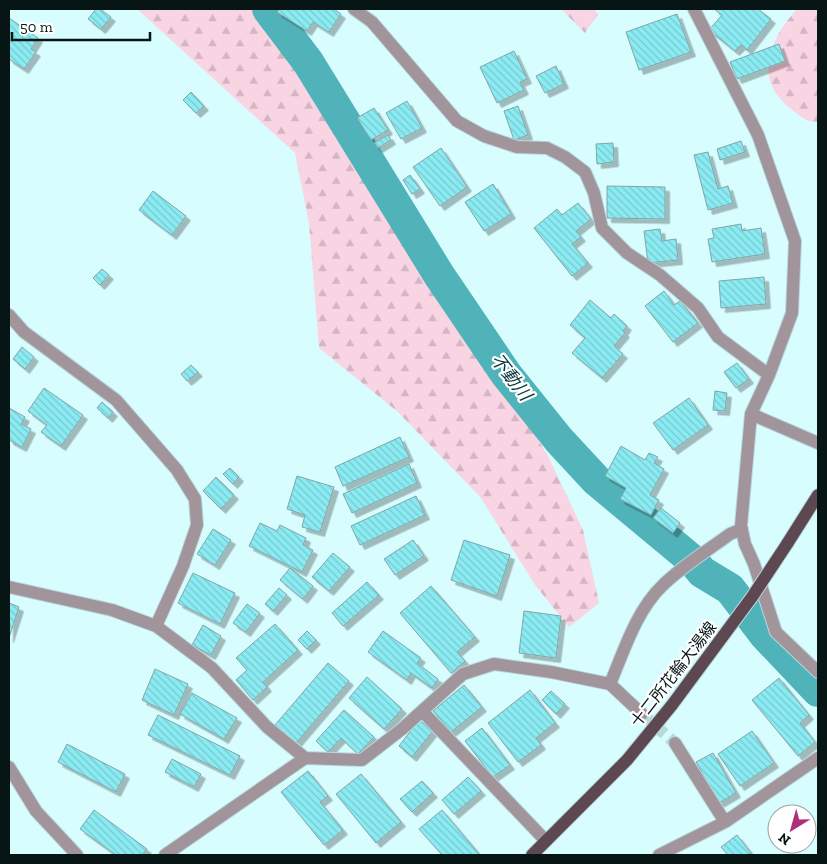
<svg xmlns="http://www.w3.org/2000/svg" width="827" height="864" font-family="'Zilla Slab','Noto Sans JP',serif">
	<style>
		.forest { fill: url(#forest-firs) }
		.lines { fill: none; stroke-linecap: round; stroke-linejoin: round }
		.river { stroke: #50b3b9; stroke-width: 32 }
		.building { fill: url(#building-back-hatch); stroke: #82a4a7; filter: url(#shadow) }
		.minor-tunnel { stroke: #b9dadc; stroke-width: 12; stroke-dasharray: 12 6; stroke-linecap: butt }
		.minor-casing { stroke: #b7d8da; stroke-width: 14 }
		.major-casing { stroke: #b7d8da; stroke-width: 14 }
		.minor { stroke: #a1949a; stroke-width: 12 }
		.major { stroke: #5d4751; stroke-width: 12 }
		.major-bridge-casing { stroke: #b7d8da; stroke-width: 14; stroke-linecap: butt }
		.major-bridge { stroke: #5d4751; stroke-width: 12 }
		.labels { text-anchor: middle; stroke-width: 4.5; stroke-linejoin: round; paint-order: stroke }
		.street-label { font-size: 16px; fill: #071515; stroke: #fff }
		.water-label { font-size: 18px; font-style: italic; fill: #09393c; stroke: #fff }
	</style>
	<defs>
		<pattern id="forest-firs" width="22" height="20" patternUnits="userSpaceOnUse" patternTransform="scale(1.25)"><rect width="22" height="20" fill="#f9d5e4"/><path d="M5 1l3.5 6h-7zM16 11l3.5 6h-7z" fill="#d4b6c3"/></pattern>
		<pattern id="building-back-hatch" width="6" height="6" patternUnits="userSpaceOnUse" patternTransform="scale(1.25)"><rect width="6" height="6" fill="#8aebf2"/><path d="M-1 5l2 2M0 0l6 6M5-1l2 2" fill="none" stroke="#76c9cf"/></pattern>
		<filter id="shadow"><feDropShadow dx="4.5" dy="4.5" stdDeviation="0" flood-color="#0004"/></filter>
	</defs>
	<rect width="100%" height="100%" fill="#d8fdff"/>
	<path class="forest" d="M137,9H265L406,235L493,366L547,454L583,530L599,603L569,627L535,585L481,498L398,412L319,348L309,223L295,153Z
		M561,9H594L598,14L585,33Z
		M797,9H818V122C807,123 800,116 791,109C752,79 769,40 797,9Z"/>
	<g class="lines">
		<path class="river" d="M268,9L308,62L439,275L506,374L559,440L597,481L692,560L702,572L730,589L765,635L818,691"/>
	</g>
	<path class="building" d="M96,9H100L111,17L101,29L88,19Z
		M279,9H334L341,14L329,32L313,22L307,31L277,12Z
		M714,9H758L771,19L747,50L741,45L735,51L709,30L722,15Z
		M677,14L691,52L639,70L626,32Z
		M9,18L38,38L31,49L36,52L24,69L9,59Z
		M779,44L785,61L737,79L730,62Z
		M514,51L527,79L520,82L524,90L497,103L480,67Z
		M556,66L564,84L545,93L536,76Z
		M191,92L204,106L196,113L183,100Z
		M407,101L422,128L401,139L386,113Z
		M518,106L528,135L514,140L504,111Z
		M374,108L388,130L371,140L357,118Z
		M388,135L391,140L378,148L374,143Z
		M741,141L745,152L720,160L717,149Z
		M613,143L614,162L597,164L596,144Z
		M441,148L467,187L440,206L413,167Z
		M708,152L718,189L728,186L733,203L708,210L694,155Z
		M410,175L420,189L412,194L403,180Z
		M493,184L511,214L484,231L465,202Z
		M607,186L665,187V219L607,218Z
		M153,191L186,216L172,235L139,210Z
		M578,203L591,219L576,231L581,237L572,244L588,263L572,276L534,228L557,209L562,215Z
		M741,224L742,231L761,228L765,254L712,262L708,239L714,238L712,229Z
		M660,229L662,241L676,239L678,260L648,263L644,231Z
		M102,269L109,275L100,285L93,278Z
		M764,277L766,304L721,308L719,281Z
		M664,291L674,305L680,301L698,323L673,342L645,306Z
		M590,300L611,318L614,314L627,326L623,331L625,333L614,346L623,354L602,378L572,353L585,338L570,325Z
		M22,347L34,357L25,369L13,359Z
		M737,363L749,379L736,388L724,372Z
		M191,365L198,372L187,381L181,374Z
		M44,388L83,415L61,446L41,432L47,425L28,411Z
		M715,391L727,393L725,411L713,410Z
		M689,398L708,425L673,450L653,423Z
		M102,402L113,412L108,418L97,408Z
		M9,408L25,417L21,424L31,429L22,447L9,440Z
		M400,437L409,457L343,486L335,467Z
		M621,446L645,460L649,453L658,457L654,463L664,469L650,495L659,500L651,515L620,499L626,488L605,476Z
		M409,464L417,483L352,513L343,494Z
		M230,468L239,477L233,484L223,474Z
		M297,476L334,487L320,532L302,527L305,515L287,509Z
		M216,477L234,495L221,509L203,491Z
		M416,496L425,515L360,545L351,526Z
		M661,508L680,523L673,533L653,518Z
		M260,523L277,531L280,525L306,538L303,545L313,550L302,572L249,546Z
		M213,529L231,540L215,565L197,554Z
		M413,540L424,556L395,575L384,559Z
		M464,540L510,555L497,596L451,580Z
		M333,553L350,567L329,591L312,577Z
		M290,568L313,586L303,599L280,580Z
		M193,573L235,593L220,624L178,603Z
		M367,582L379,595L343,626L332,613Z
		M431,586L475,637L457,652L465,661L451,673L400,613Z
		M279,588L287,595L273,611L265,604Z
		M9,603L19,607L9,638Z
		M247,604L260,613L246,632L233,623Z
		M524,611L561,616L556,658L519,653Z
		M275,624L298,650L263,682L267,687L253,700L236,680L247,670L236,658Z
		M203,625L221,636L211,655L192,645Z
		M307,631L316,640L307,649L298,640Z
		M383,631L421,658L417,663L438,679L432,688L411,673L407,680L368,652Z
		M328,663L349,681L296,743L275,725Z
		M155,669L188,684L174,715L142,700Z
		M367,677L402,709L384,729L349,698Z
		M779,678L809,715L800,723L815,742L798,756L752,700Z
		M464,685L482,707L451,732L433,711Z
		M530,690L555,723L536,738L541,745L518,762L488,723Z
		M551,691L565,704L556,714L542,700Z
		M192,693L237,718L224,739L180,714Z
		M344,710L374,737L358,754L341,738L328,752L316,741Z
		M158,715L240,756L230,775L148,735Z
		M419,720L433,731L412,757L399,746Z
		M482,728L510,765L493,777L465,741Z
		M752,731L774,763L740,786L718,754Z
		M67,744L125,774L116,792L58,762Z
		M713,753L736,793L719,803L696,762Z
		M172,759L201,774L194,787L165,772Z
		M308,771L328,796L320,802L343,830L324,845L281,792Z
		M361,774L401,822L376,843L336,794Z
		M468,777L481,791L454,814L442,800Z
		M422,781L433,793L412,812L400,799Z
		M94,810L147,849L142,855H116L80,829Z
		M442,810L480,855H442L419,829Z
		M737,835L751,853L747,855H728L721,847Z"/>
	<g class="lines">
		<path class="minor-tunnel" d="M642,714L675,743"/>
		<defs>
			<path id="minor" d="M354,9L372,22L457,121L484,136L517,147L547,148L565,157L585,172L594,193L602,228L627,253L660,275L698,308L718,337L769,375
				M694,9L758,135L795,241L792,313L769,375L751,414L741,526L745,544L754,564L776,632L818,672
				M9,315L24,332L116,400L177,470L195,499L197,525L183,566L156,626
				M751,414L818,443
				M9,587L112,610L156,626L212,668L267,727L305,758
				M610,684C624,651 636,611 662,586C682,566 707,551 730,534L742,529
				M422,711L546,841
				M675,743L725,822
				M9,767L36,811L77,855
				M165,855L305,758L362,760L402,729L463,674L494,664L551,672L610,684L642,714
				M659,855L725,822L818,758"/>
			<path id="major" d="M787,544L818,495
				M532,855L627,760L672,705"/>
		</defs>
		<use href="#minor" class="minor-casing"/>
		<use href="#major" class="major-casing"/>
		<use href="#minor" class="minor"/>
		<use href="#major" class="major"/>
		<defs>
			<path id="major-bridge" d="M672,705L752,597L787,544"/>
		</defs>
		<use href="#major-bridge" class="major-bridge-casing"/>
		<use href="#major-bridge" class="major-bridge"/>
	</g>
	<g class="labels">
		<g class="street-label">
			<text transform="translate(673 674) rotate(-52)" y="6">十二所花輪大湯線</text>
		</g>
		<g class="water-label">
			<text transform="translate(511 377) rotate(52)" y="6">不動川</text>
		</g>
	</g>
	<rect width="827" height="864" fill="none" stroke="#071515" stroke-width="20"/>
	<g transform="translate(792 829) rotate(217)"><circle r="24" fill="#ffffff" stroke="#9ca1a1"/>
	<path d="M0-4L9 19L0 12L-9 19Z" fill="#b12f78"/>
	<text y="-8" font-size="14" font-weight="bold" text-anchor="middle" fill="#071515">N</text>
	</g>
	<path d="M12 32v8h138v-8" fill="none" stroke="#071515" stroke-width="2.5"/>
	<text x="20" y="32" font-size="15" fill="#071515" stroke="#ffffff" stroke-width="4" paint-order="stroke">50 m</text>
</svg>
